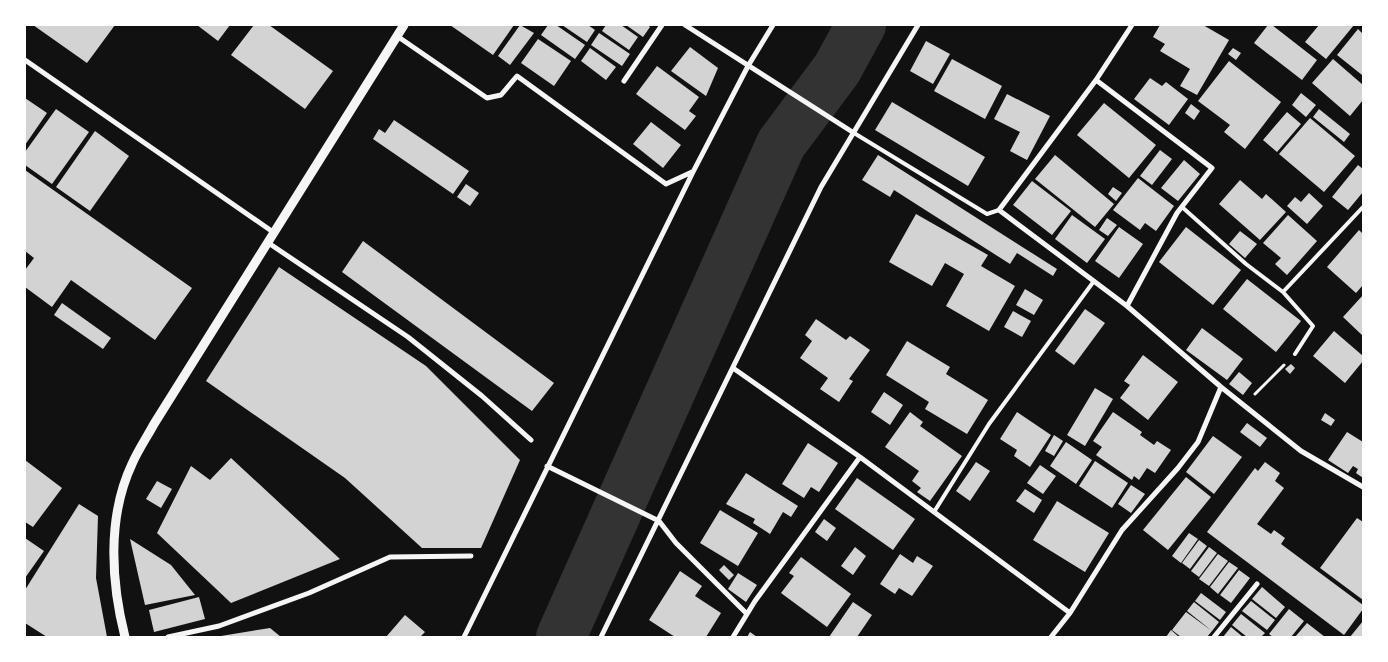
<svg xmlns="http://www.w3.org/2000/svg" width="1388" height="662" font-family="'Times New Roman',serif">
	<style>
		.lines { fill: none; stroke-linecap: round; stroke-linejoin: round }
		.river { stroke: #333; stroke-width: 50 }
		.building { fill: #d3d3d3 }
		.path { stroke: #f5f5f5; stroke-width: 3 }
		.service { stroke: #f5f5f5; stroke-width: 4 }
		.minor { stroke: #f5f5f5; stroke-width: 5 }
		.tertiary { stroke: #f5f5f5; stroke-width: 9 }
	</style>
	<rect width="100%" height="100%" fill="#111"/>
	<g class="lines">
		<path class="river" d="M561,637L781,144L837,69L861,25"/>
	</g>
	<path class="building" d="M33,25H115L87,63Z
		M197,25H230L218,41Z
		M254,25H269L333,71L305,109L231,55Z
		M450,25H514L493,55Z
		M520,25L534,33L510,65L498,56Z
		M548,25H556L585,45L575,59L541,35Z
		M562,25H588L595,30L587,42Z
		M606,25H621L638,37L629,50L602,31Z
		M626,25H648L650,27L643,37Z
		M1160,25H1203L1229,40L1197,95L1180,86L1190,69L1160,51L1165,44L1153,37Z
		M1268,25H1272L1317,60L1302,80L1254,43Z
		M1319,25H1354L1326,59L1305,42Z
		M1358,29L1363,34L1362,75L1337,55Z
		M599,33L630,54L622,66L591,45Z
		M538,39L571,61L554,86L521,63Z
		M926,41L950,54L933,84L910,71Z
		M690,47L718,68L706,96L671,71Z
		M590,48L616,67L606,80L581,61Z
		M1233,48L1241,53L1236,60L1228,54Z
		M952,59L1002,86L985,119L934,91Z
		M1333,59L1363,85V100L1350,116L1312,83Z
		M1229,61L1281,102L1245,149L1224,132L1230,125L1198,101Z
		M657,66L699,97L689,111L696,116L685,130L636,94Z
		M1150,78L1162,86L1166,82L1188,99L1169,125L1134,99Z
		M1301,93L1316,105L1306,117L1292,105Z
		M1007,94L1050,116L1027,160L1010,151L1020,132L994,119Z
		M25,98L47,113L25,145Z
		M892,102L985,157L968,186L875,130Z
		M1104,103L1156,145L1129,178L1077,135Z
		M1191,104L1200,111L1194,120L1185,113Z
		M56,109L89,132L52,184L25,165V152Z
		M1319,109L1350,134L1344,142L1313,117Z
		M1287,112L1301,124L1277,152L1263,140Z
		M1310,118L1355,156L1324,192L1279,154Z
		M394,120L469,171L453,194L373,139L379,129L385,133Z
		M651,122L681,145L663,168L633,144Z
		M95,131L129,156L90,211L56,187Z
		M1160,150L1172,159L1152,185L1140,176Z
		M878,155L1057,269L1053,276L1017,253L1010,264L894,190L890,197L862,180Z
		M1055,155L1114,204L1095,227L1035,179Z
		M1184,160L1200,174L1178,201L1161,188Z
		M1358,165L1363,169V192L1348,210L1332,197Z
		M25,170L192,288L155,340L71,280L52,307L25,287V270L34,258L25,251Z
		M1138,178L1174,206L1156,231L1145,223L1140,230L1113,210Z
		M1240,180L1262,199L1266,194L1286,212L1260,240L1219,204Z
		M1032,181L1071,211L1052,235L1013,205Z
		M466,184L479,193L470,206L457,197Z
		M1113,187L1122,193L1116,201L1108,194Z
		M1309,193L1323,206L1307,224L1287,206L1295,197L1301,202Z
		M916,214L988,255L981,266L1015,286L989,331L946,306L964,274L945,263L932,286L889,262Z
		M1072,215L1105,239L1087,263L1055,239Z
		M1288,215L1317,241L1287,275L1275,264L1281,258L1263,243Z
		M1107,218L1117,225L1108,236L1099,230Z
		M1119,227L1143,244L1119,278L1095,261Z
		M1186,227L1241,270L1213,305L1159,262Z
		M1359,230L1363,234V285L1356,293L1327,267Z
		M1240,231L1257,244L1245,258L1229,244Z
		M363,241L554,383L532,411L342,272Z
		M279,267L426,366L520,460L481,548H422L345,478L206,381Z
		M1247,279L1301,321L1276,352L1223,309Z
		M1025,289L1043,300L1034,315L1016,305Z
		M1363,295V336L1343,317Z
		M62,303L111,338L103,349L54,315Z
		M1085,309L1105,323L1074,365L1055,351Z
		M1013,311L1031,321L1022,337L1004,327Z
		M816,319L846,340L850,336L870,350L849,379L853,381L839,402L820,389L828,378L800,358L812,341L805,335Z
		M1202,328L1243,359L1227,380L1186,350Z
		M1334,331L1363,356V361L1345,383L1313,356Z
		M907,341L950,367L946,374L988,400L967,434L925,409L929,402L886,375Z
		M1143,355L1178,382L1148,420L1120,398L1130,385L1124,381Z
		M1291,364L1295,368L1290,374L1285,369Z
		M1239,372L1252,383L1243,395L1229,384Z
		M1095,388L1113,399L1085,446L1067,435Z
		M884,392L903,405L890,425L871,412Z
		M910,412L923,422L920,426L962,456L930,501L917,492L921,488L912,481L919,471L885,447Z
		M1017,412L1051,435L1030,467L1014,456L1017,450L1000,439Z
		M1113,412L1142,432L1140,435L1154,445L1157,441L1171,450L1155,473L1147,468L1139,480L1134,476L1132,480L1096,455L1102,447L1093,441Z
		M1325,413L1335,420L1331,426L1321,420Z
		M1247,423L1267,438L1260,447L1240,432Z
		M1347,432L1363,442V478L1356,473L1358,469L1353,466L1348,473L1328,460Z
		M1054,435L1063,441L1054,456L1045,451Z
		M1213,436L1242,457L1214,494L1186,472Z
		M1066,442L1092,460L1076,484L1050,466Z
		M808,443L838,463L819,492L811,487L804,498L782,484Z
		M231,458L340,559L231,603L157,533L191,466L210,480Z
		M25,460L62,488L33,527L25,522Z
		M1095,461L1128,483L1112,508L1079,486Z
		M976,462L990,471L970,501L956,491Z
		M1265,462L1280,473L1275,481L1284,488L1257,524L1271,534L1274,530L1285,538L1281,544L1363,605V609L1344,635L1207,532L1255,468L1258,471Z
		M1040,465L1056,476L1043,494L1027,483Z
		M746,473L798,506L791,517L783,512L770,534L753,523L755,519L726,504Z
		M1186,477L1211,497L1168,550L1143,530Z
		M857,478L915,519L893,550L835,509Z
		M157,481L172,489L161,508L146,499Z
		M1131,485L1145,494L1131,513L1118,504Z
		M1025,489L1042,500L1034,513L1016,501Z
		M1057,501L1109,533L1085,572L1033,540Z
		M79,504L98,516L96,578L107,637H47L25,623V590Z
		M720,510L758,533L738,566L700,543Z
		M1357,518L1363,522V600L1320,568Z
		M824,519L836,528L827,541L815,532Z
		M1189,533L1198,539L1181,563L1172,556Z
		M25,538L44,551L25,578Z
		M130,539L171,565L195,595L145,605Z
		M1199,540L1207,546L1190,569L1182,563Z
		M855,547L866,556L853,575L841,566Z
		M1209,547L1217,553L1199,577L1191,571Z
		M900,554L913,563L917,556L933,566L912,596L899,588L895,594L880,584Z
		M1218,554L1228,561L1209,586L1199,579Z
		M801,557L851,594L827,627L781,593L794,576L789,573Z
		M1229,562L1238,568L1218,594L1210,587Z
		M724,565L734,575L729,580L719,570Z
		M1239,570L1250,578L1231,603L1220,595Z
		M680,571L702,586L695,596L721,613L706,637H675L649,620Z
		M738,573L757,585L746,602L728,589Z
		M1262,587L1285,607L1276,618L1252,599Z
		M1201,593L1226,612L1220,620L1195,601Z
		M199,597L205,619L154,632L149,610Z
		M1251,601L1275,620L1267,630L1242,611Z
		M853,602L872,615L857,637H829Z
		M1194,602L1219,622L1212,631L1187,611Z
		M1289,609L1304,621L1291,637H1273L1269,634Z
		M1186,612L1212,631L1207,637H1181L1172,630Z
		M1241,614L1265,633L1261,637H1247L1232,625Z
		M405,615L425,632L420,637H386Z
		M1363,621V637H1350Z
		M1307,623L1325,637H1295Z
		M1231,627L1243,637H1223Z
		M270,628L281,637H221V636Z
		M1171,630L1179,637H1166Z
		M750,632L757,637H747Z"/>
	<g class="lines">
		<path class="path" d="M1255,394L1284,365"/>
		<path class="service" d="M854,133L987,214L999,210
			M1182,207L1246,264L1283,292
			M1295,354L1313,326L1283,292L1363,207
			M934,512L989,424L1094,281"/>
		<path class="minor" d="M685,25L854,133
			M1132,25L1096,80L999,210L1127,306L1221,387L1301,451L1363,487
			M397,36L487,98L501,95L517,76L666,184L692,172
			M25,60L273,232
			M1096,80L1212,168L1177,213L1127,306
			M624,81L662,25
			M267,242L408,337L482,396L531,440
			M733,368L860,457L1070,613
			M547,466L659,521L676,543L747,614
			M168,637L219,626L309,593L390,557L471,556
			M464,637L693,172L748,66L773,25
			M601,637L821,187L918,25
			M733,637L755,601L860,457
			M1051,637L1070,613L1122,530L1178,468L1198,442L1221,387
			M1214,637L1257,584"/>
		<path class="tertiary" d="M125,637C111,582 107,517 132,464C138,450 147,437 154,424L404,25"/>
	</g>
	<rect width="1388" height="662" fill="none" stroke="#ffffff" stroke-width="52"/>
</svg>
